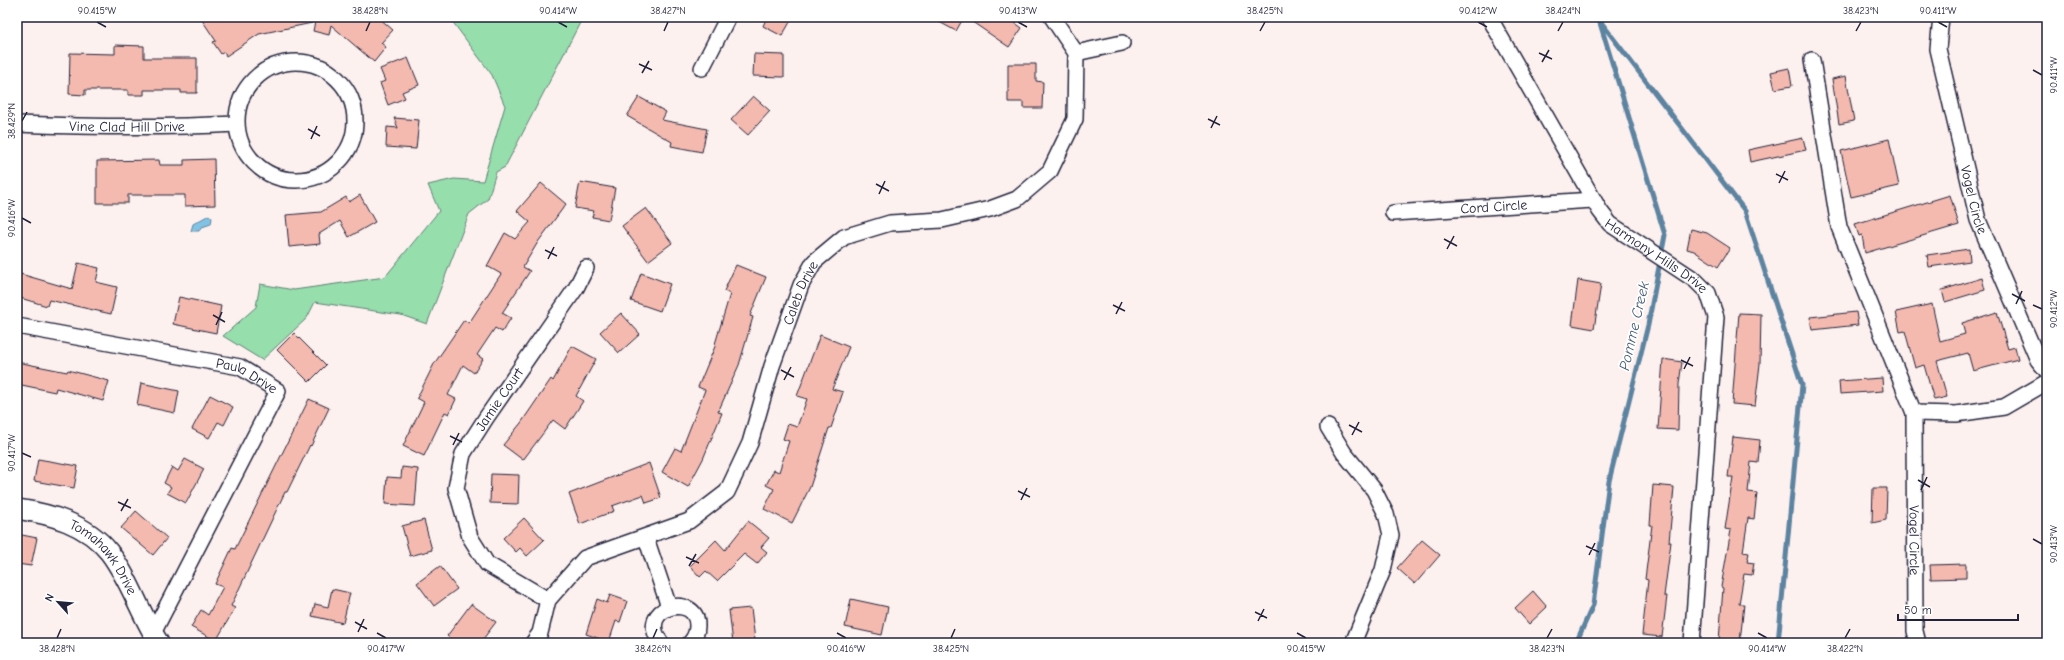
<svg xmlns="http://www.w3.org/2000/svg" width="2064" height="660" font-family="'Comic Neue',sans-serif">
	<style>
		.green { fill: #96deac; stroke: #5c8074 }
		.water { fill: #82c3e3; stroke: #5c83a0 }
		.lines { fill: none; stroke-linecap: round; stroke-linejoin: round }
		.stream { stroke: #5c83a0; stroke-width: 5 }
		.building { fill: #f5baaf; stroke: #22223b }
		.minor-casing { stroke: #22223b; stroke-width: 18 }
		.tertiary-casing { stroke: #22223b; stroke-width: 22 }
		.minor { stroke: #fff; stroke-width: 15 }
		.tertiary { stroke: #fff; stroke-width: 19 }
		.ticks { fill: none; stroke: #22223b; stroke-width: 1.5 }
		.labels { text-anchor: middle; stroke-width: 3.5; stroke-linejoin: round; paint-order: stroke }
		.street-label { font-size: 14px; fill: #22223b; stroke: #fff }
		.water-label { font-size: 15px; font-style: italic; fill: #445a76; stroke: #fff }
		.neatline { fill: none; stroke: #22223b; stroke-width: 1.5 }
		.ticks-label { font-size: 10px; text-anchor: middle; fill: #22223b }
	</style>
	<rect width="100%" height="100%" fill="#fdf1ef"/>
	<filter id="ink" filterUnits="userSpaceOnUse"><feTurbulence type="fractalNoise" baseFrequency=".025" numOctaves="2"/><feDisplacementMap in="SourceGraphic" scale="8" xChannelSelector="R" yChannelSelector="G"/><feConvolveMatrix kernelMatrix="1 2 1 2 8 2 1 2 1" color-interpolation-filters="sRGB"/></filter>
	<g filter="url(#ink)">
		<path class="green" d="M449,17H583L505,167L496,172L488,199L469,214L427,324L401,315L315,302L307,318L262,360L223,336L256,307L260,284L294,290L385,277L439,211L428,185L454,179L483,181L505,106L492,75Z"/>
		<path class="water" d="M209,215L212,218L211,224L202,227L199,231H191L193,224Z"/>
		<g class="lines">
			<path class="stream" d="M1597,17L1745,211L1802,385L1778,643
				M1576,643L1593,605L1609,481L1648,325L1665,235L1600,23"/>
		</g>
		<path class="building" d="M200,17H312V23L259,34L226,56L224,52L221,54L213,42L216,41Z
			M316,17H378L393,30L381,43L386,47L374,62L331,25L329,35L313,31Z
			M767,17H793L782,36L763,26Z
			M930,17H964L956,31Z
			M965,17H1007L1022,28L1009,47Z
			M115,45L144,46V58H197V93H181V90H144V95H128V90H85V95L69,94L70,53L115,54Z
			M754,54L784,55V77L753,76Z
			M408,58L419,85L402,92L405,98L388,105L380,83L385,81L380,69Z
			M1008,64H1036V81L1043,82L1042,108H1023V102H1008Z
			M1789,68L1792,86L1775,89L1771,72Z
			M1846,76L1854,121L1839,124L1832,79Z
			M753,96L770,111L748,135L731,120Z
			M639,97L666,112L662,120L707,129L702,152L671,146L672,142L627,116Z
			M394,118L419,120L416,149L386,147L387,127L398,128Z
			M1803,138L1806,150L1750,162L1748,150Z
			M1889,139L1899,186L1851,197L1841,151Z
			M214,159L215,205L185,206V195H128V203H97V161L159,160L160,165H184V160Z
			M580,182L615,188L609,220L592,217L594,211L575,208Z
			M541,183L566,204L538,242L523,267L530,271L502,313L511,318L502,332L495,328L477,355L483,359L474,373L463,365L448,395L456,399L449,414L445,412L424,456L403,446L424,402L417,398L434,364L464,320L469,323L501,274L487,266L505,233L515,239L530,222L517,211Z
			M360,195L375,222L349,237L340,221L319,234L320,244L289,247L286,215L321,212L346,197L349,202Z
			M1950,195L1959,225L1865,253L1862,235L1859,236L1855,224Z
			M646,208L672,243L648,261L622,226Z
			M1691,229L1707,233L1730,248L1718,267L1694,251L1687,249Z
			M1969,249L1970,261L1929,267L1927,255Z
			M78,263L99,268L96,282L117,287L111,314L49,300L47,306L17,297V273L72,289Z
			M736,265L766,277L750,316L753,317L739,365L718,412L722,413L703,459L688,487L662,472L675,448L681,451L705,390L698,387L716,344H715L730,294L724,291Z
			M641,273L670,284L660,311L631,301Z
			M1982,278L1985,290L1945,302L1942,290Z
			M1578,280L1601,284L1594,329L1572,325Z
			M179,297L221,306L216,333L173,324Z
			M1932,304L1940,341L1965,334L1962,323L1997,312L2008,349L2015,347L2018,359L1973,371L1968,353L1937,361L1947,397L1934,400L1924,365L1915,368L1905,331L1900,332L1896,312Z
			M1856,312L1858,325L1812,330L1810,317Z
			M621,313L640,334L619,353L600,332Z
			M1739,313L1761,314L1760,364L1755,406L1732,404Z
			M294,333L326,365L309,382L277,350Z
			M820,335L849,347L832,389L843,392L831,428H829L810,487L792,523L764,509L774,489L766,485L774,470L779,472L789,441L783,439L788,424L797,427L807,399L797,396Z
			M572,346L596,359L576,396L583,401L565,429L553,420L523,460L503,445L521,423L551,379L553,381Z
			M1663,359L1682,362L1679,384L1678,430L1658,429Z
			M17,362L67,372L68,370L109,381L103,401L56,388L55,392L17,384Z
			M1882,378L1883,391L1840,394L1839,381Z
			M141,383L179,391L175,413L137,405Z
			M210,395L233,407L224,425L218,422L209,438L192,429Z
			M309,399L329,408L311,446L310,445L287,492H285L231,606L235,608L216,641L191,627L201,610L208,615L223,587L215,584L232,548L235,549Z
			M1733,437L1760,440L1758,463L1751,462L1748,492L1757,493L1754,519L1748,518L1743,552L1749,553L1747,562L1754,563L1752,575L1744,574L1739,604H1744L1740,642L1719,641L1723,588L1721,587L1731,530L1725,529L1733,477H1728Z
			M38,459L78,466L74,488L34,481Z
			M185,459L204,469L186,503L167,493L171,487L164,483L172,467L178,471Z
			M649,463L661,498L646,503L643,495L612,506L614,511L580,524L569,494Z
			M402,467L418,469L415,506L385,504L387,477L401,478Z
			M491,474L519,475L518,504L490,503Z
			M1653,485L1674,487L1669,542H1671L1664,596H1667L1662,637L1642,635L1648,580L1645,579L1652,525H1650Z
			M1873,488H1887L1886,520L1872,523Z
			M136,511L167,538L153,555L121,528Z
			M524,518L544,540L527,556L520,548L516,552L503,538Z
			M424,520L432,550L410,556L402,526Z
			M748,521L769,538L761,547L767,552L757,564L744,554L717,581L706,571L700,577L690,566L716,540L725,550Z
			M17,534L37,538L31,566L17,564Z
			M1422,540L1440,555L1415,584L1397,568Z
			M1966,564V578L1931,579L1930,565Z
			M440,566L457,589L434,606L417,583Z
			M332,589L350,593L343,623L312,616L315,604L328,607Z
			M1533,591L1547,607L1529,624L1515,608Z
			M610,595L627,601L620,622L616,621L609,642L586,634L597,599L607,603Z
			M851,599L888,607L882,635L845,627Z
			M471,604L496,622L480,643H457L447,636Z
			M751,608L755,640L733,643L729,610Z"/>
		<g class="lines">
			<defs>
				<g id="minor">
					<path id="s1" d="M1489,17L1600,211L1610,224L1695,280L1708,293L1716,317L1692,643"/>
					<path id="s2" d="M1941,17L1938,49L1978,220L2038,360L2047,371"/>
					<path d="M1076,53L1122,43"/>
					<path id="s3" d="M1812,60L1839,227L1914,413L1915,631L1918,643"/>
					<circle cx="296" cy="121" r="59"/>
					<path d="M702,68L728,17"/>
					<path id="s4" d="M17,124C90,127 163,128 236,124"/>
					<path id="s5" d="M1393,213L1593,200"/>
					<path id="s6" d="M17,326L240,367L278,391L153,633"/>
					<path d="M1914,413L1956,414L2004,407L2047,382"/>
					<path d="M1328,427L1344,453L1374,490L1386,514L1391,535L1383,570L1353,643"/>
					<path d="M646,538L669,607"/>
					<path id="s7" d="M548,600L487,564L470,537L456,488L463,454L486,418L576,288L586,268"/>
					<path id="s8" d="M533,643L540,633L548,600L585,558L689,521L727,492L750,443L772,366L801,285L814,262L844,237L890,223L942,220L990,209L1017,199L1050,171L1075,119L1076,53L1052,17"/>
					<path d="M661,643C634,607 698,591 697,626C697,633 695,638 690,643"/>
				</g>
				<g id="tertiary">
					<path id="s9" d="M17,509C51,514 87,524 109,552C130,579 140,614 159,643"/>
				</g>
			</defs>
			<use href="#minor" class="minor-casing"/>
			<use href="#tertiary" class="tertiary-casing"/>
			<use href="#minor" class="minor"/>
			<use href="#tertiary" class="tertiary"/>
		</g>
	</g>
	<path class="ticks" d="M97,22L106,27M558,22L567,27M1018,22L1027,27M1478,22L1487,27M1938,22L1947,27M366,31L370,22M664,31L668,22M1260,31L1265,22M1558,31L1563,22M1856,31L1861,22M1539,53L1552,59M1542,62L1549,50M639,64L652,70M2033,70L2042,75M642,73L649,61M1208,119L1220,125M22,121L27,112M1211,128L1217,116M308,129L320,136M311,139L317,126M1776,174L1788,180M1779,183L1785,171M876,184L889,191M879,194L885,181M22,218L31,223M1444,239L1457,246M1447,249L1454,236M545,250L557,256M548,259L554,247M2012,294L2025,301M2016,304L2022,291M1113,305L1125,311M2033,305L2042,309M1116,314L1122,302M213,315L225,322M216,325L222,312M1681,360L1693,366M1684,369L1690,357M781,370L794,377M784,380L791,367M1349,425L1362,432M1352,435L1359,422M450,436L462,442M453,445L459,433M22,453L31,457M1918,480L1930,487M1921,490L1927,477M1018,491L1030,497M1021,500L1027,488M118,502L131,508M121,511L128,499M2033,539L2042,544M1586,546L1599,552M1589,555L1595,543M686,557L699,563M689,566L696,554M1255,612L1267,618M1258,621L1264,609M355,622L367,629M358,632L364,619M377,633L386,638M837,633L846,638M1297,633L1306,638M1758,633L1767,638M57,638L61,629M653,638L657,629M951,638L955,629M1547,638L1552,629M1845,638L1850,629"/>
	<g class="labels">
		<g class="street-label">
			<text dy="5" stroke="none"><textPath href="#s4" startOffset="110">Vine Clad Hill Drive</textPath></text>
			<text dy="5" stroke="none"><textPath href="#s2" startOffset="187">Vogel Circle</textPath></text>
			<text dy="5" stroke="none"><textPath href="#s5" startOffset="101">Cord Circle</textPath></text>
			<text dy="5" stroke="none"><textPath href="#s1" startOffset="296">Harmony Hills Drive</textPath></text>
			<text dy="5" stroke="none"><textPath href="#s8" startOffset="473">Caleb Drive</textPath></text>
			<text dy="5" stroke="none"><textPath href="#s6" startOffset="236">Paula Drive</textPath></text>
			<text dy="5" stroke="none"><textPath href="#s7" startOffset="254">Jamie Court</textPath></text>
			<text dy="5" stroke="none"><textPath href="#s3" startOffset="497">Vogel Circle</textPath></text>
			<text dy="5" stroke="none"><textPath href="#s9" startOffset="104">Tomahawk Drive</textPath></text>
		</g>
		<g class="water-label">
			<text transform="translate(1634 326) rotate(-77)" y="5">Pomme Creek</text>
		</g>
	</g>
	<rect width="2064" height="660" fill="none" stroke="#fff" stroke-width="44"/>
	<g transform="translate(58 602) rotate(297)" stroke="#ffffff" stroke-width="3" paint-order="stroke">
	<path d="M0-3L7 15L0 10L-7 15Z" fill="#22223b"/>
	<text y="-6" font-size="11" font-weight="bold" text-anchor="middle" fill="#22223b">N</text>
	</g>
	<path d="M1898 614v6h120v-6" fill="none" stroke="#22223b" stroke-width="2"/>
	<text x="1904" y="614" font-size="12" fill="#22223b" stroke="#ffffff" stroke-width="3" paint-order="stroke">50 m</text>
	<rect x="22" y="22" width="2020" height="616" class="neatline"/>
	<g class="ticks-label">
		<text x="97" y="14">90.415°W</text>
		<text x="370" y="14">38.428°N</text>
		<text x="558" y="14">90.414°W</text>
		<text x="668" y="14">38.427°N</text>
		<text x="1018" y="14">90.413°W</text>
		<text x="1265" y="14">38.425°N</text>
		<text x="1478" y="14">90.412°W</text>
		<text x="1563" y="14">38.424°N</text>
		<text x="1861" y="14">38.423°N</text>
		<text x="1938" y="14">90.411°W</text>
		<text transform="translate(2053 75) rotate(-90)" y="4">90.411°W</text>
		<text transform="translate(11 121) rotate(-90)" y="4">38.429°N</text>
		<text transform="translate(11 218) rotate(-90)" y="4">90.416°W</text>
		<text transform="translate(2053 309) rotate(-90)" y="4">90.412°W</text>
		<text transform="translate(11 453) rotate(-90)" y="4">90.417°W</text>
		<text transform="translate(2053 544) rotate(-90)" y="4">90.413°W</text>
		<text x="57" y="652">38.428°N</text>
		<text x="386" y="652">90.417°W</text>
		<text x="653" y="652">38.426°N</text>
		<text x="846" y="652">90.416°W</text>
		<text x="951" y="652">38.425°N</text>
		<text x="1306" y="652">90.415°W</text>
		<text x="1547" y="652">38.423°N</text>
		<text x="1767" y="652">90.414°W</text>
		<text x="1845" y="652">38.422°N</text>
	</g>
</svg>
